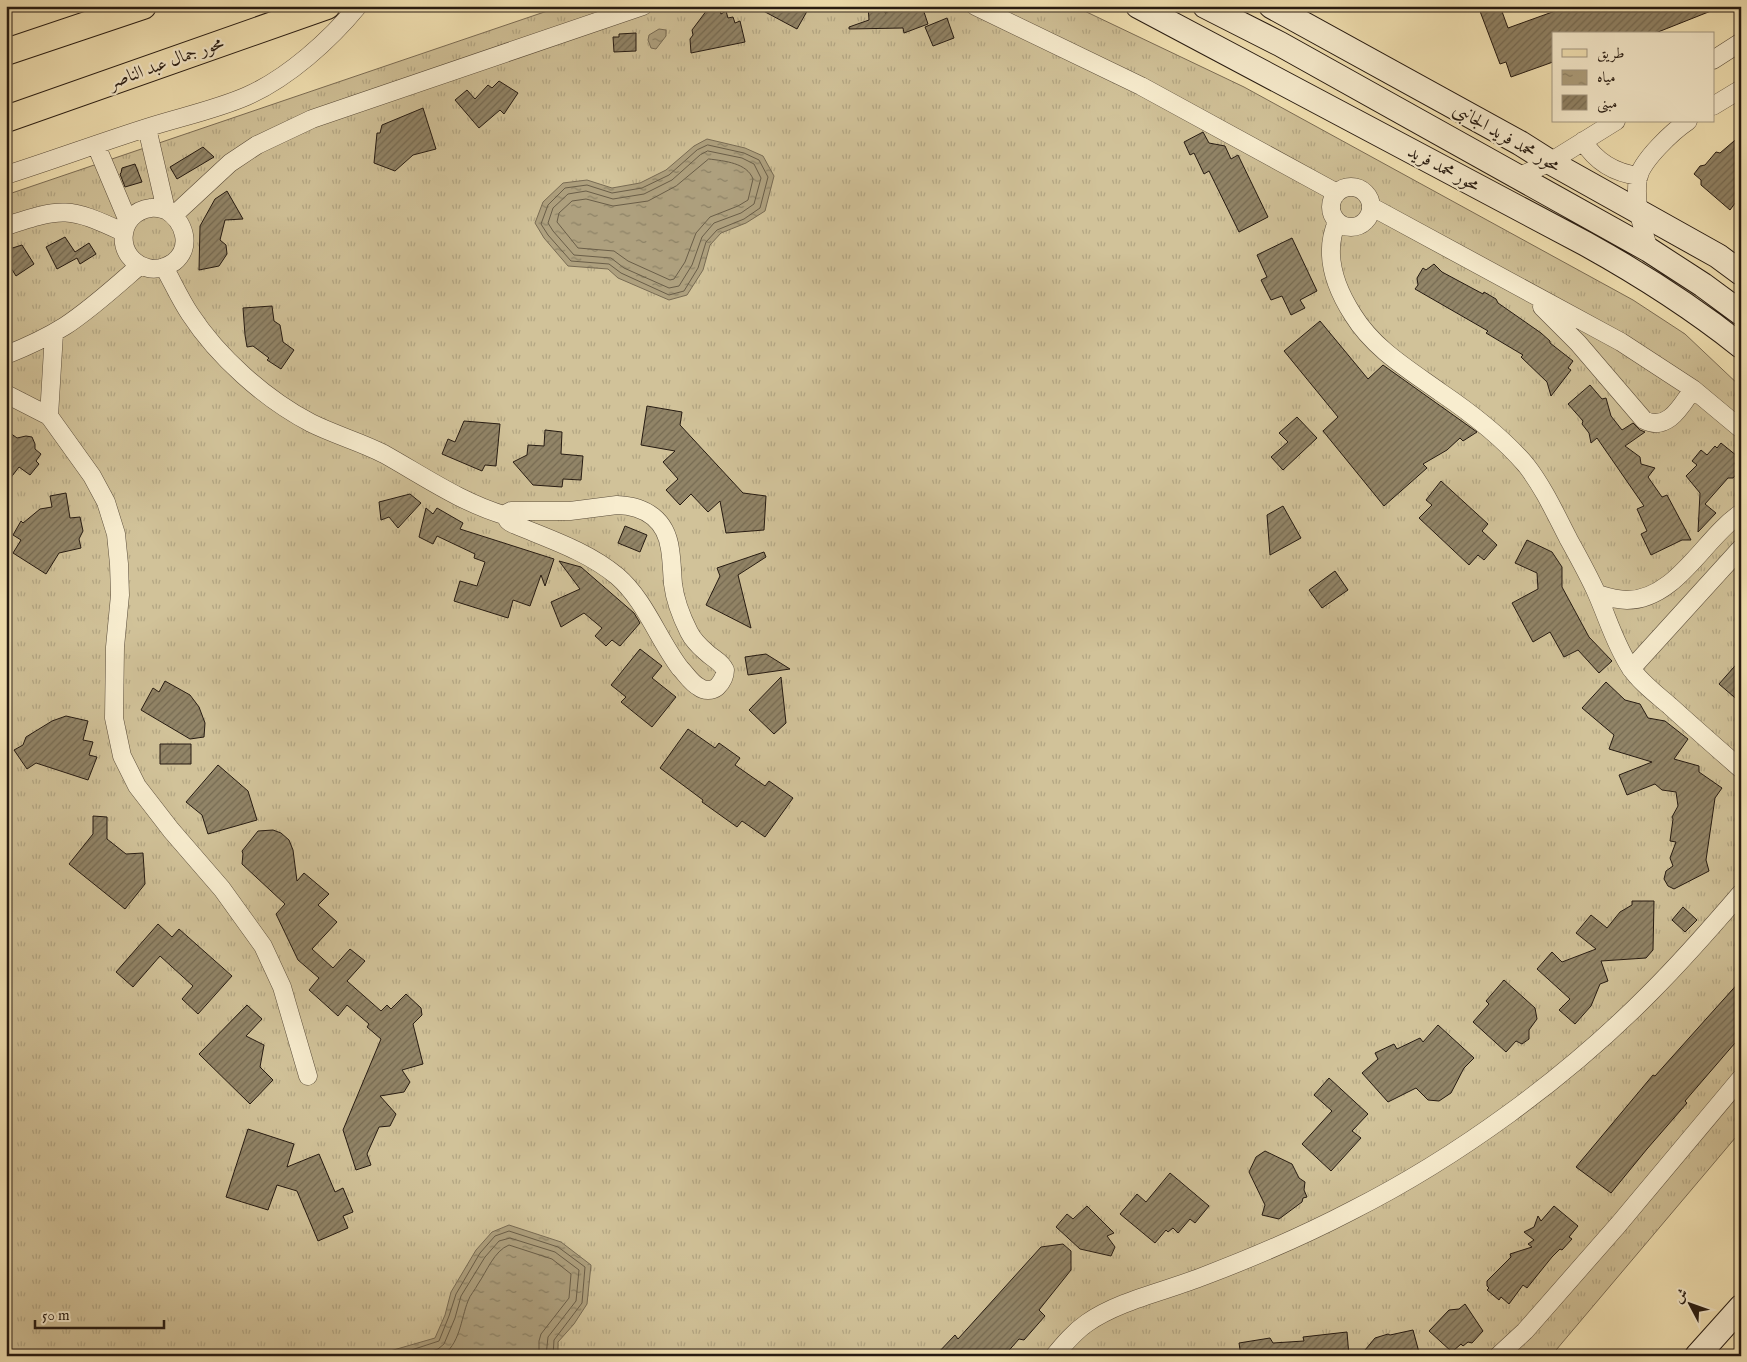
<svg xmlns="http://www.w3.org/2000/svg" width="1747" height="1362" font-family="'IM FELL English',Amiri,serif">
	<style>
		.grass { fill: url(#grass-tufts); stroke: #7c6e56 }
		.water { fill: url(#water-ripples); stroke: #786b53 }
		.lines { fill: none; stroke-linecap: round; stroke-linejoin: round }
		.shore { stroke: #6a5e48; stroke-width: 1 }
		.building { fill: url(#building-hatch); stroke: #261b12 }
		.street-casing { stroke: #5a4d3b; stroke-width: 19 }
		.secondary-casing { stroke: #261b12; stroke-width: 26 }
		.primary-casing { stroke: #261b12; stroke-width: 28 }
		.street { stroke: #f8edcf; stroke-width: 18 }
		.secondary { stroke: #f8edcf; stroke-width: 24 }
		.primary { stroke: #f4e4b5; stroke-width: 26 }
		.labels { text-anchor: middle; stroke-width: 4.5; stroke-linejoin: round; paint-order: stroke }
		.street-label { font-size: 18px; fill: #261b12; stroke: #f8edcf }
	</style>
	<defs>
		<pattern id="grass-tufts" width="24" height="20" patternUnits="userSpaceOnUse" patternTransform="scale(1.25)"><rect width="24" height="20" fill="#d1c299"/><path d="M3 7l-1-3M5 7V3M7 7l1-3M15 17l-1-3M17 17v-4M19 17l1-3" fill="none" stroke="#b3a683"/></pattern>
		<pattern id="water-ripples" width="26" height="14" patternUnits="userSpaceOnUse" patternTransform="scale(1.25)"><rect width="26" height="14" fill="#aea07e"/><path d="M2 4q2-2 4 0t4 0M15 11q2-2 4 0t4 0" fill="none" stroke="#8d8266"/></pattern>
		<pattern id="building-hatch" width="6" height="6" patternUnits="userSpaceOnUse" patternTransform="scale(1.25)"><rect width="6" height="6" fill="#918467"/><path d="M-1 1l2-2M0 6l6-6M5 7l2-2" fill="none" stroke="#766b53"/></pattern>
	</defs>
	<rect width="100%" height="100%" fill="#f4e4b5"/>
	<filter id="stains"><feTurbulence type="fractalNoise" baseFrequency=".004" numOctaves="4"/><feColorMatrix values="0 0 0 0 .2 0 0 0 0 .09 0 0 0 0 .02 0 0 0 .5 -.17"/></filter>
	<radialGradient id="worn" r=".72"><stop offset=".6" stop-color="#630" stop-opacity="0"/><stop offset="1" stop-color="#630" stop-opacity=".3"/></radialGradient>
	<path class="grass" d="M562,6H1074L1244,87L1633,300L1685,334L1741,387V1131L1551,1356H6V195Z"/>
	<path class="water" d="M659,29L666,30V36L656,49L651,48L648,40L649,35Z
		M707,139L745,148L763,156L774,176L765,211L746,223L721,233L710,245L703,270L687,295L669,300L618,278L608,269L568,266L544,238L535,223L543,202L563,183L587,180L612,188L640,183L666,170L694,146Z
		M509,1225L561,1242L591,1265L587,1304L574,1324L558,1342V1356H381L383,1353L435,1338L445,1315L451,1292L476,1250L492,1232Z"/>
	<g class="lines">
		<path class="shore" d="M708,145L744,153L759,160L768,177L760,208L744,219L717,230L706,242L698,268L684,291L669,295L621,273L609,264L571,261L548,235L541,224L548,205L565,188L587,185L612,193L642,188L669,175L697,150Z
			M708,151L742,158L754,164L761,178L754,204L741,213L714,223L702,237L692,265L679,286L669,288L624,268L611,258L574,255L553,231L548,223L553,208L568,194L586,191L613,199L644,194L672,180L700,155Z
			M709,159C725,161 747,163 753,179L748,200L738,206L710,217L696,233L685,262L674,279L670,280L628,261L614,251L578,248L557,222L559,213L572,201L586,199L613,206L648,201L676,186Z
			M393,1356L439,1341L449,1316L456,1294L480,1253L495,1236L509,1231L558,1247L585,1267L582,1303L554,1340L553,1356
			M416,1356L438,1349L444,1344L455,1318L461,1296L485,1257L499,1241L510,1238L555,1252L579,1270L576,1301L548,1337L546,1356
			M441,1356C460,1346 461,1318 468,1301C470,1295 475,1290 478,1284C487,1271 494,1251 509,1245L552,1259L571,1274L569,1298L541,1334L539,1341V1356"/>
	</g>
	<path class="building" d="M710,6H718L721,14L726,11L728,18L733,17L735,23L740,21L745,42L691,53L690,39L693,35L692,30Z
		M754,6H810L797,29Z
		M868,6H885V13L903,6H922L928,24L904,33L903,28L849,29V27L869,20Z
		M1478,6H1500L1508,28L1569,6L1721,7L1653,34H1553V62L1511,77L1506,62L1500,64Z
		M947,18L954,38L933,46L925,27Z
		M636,33V51L614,52L613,37H619V34Z
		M499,81L518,93L504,114L500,110L479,128L455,100L467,90L475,99L488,85L492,88Z
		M423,108L436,149L413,155L395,171L374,163L377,133H380L382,125Z
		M1203,132L1209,143L1225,146L1231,159L1238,155L1268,217L1239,232L1209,171L1204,174L1194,153L1190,155L1184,142Z
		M1741,135V195L1730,210L1701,185V180L1694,174L1700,166L1705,165L1716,152L1720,153Z
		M203,147L214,157L177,179L170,167Z
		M135,164L142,182L125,187L120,174L121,173L122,168Z
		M227,191L243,219L225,220L220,240L226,245L227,254L219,266L199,270L200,226L215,199Z
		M65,237L75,252L89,243L96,254L80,264L77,258L57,269L46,247Z
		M1292,238L1317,291L1300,300L1305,308L1291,315L1282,296L1271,300L1261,280L1267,277L1257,255Z
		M22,245L34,264L16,276L6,260V250Z
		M1434,264L1442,272L1483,294L1484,292L1496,299L1498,303L1541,333L1550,341V343L1573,361L1568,368L1571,370L1551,396L1547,382L1521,357L1523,355L1486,333L1488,331L1415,289L1418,285L1417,278L1423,268L1426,270Z
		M272,306L274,321L280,325L283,342L294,350L281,369L267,360L269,358L253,346L247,347L245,335L243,308Z
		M1320,321L1368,379L1383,365L1477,432L1463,441L1460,438L1447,450L1423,464L1427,468L1384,506L1323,431L1338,417L1284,351Z
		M1590,385L1602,399L1606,398L1611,416L1622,430L1633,423L1640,430L1645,432L1625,446L1640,457L1641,464L1655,468L1648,477L1662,497L1667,495L1691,540H1682L1651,555L1641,534L1647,531L1637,509L1644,506L1597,438L1591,443L1589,433L1582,424L1583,421L1568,404Z
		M647,406L682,412L680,425L743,493L766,496L764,530L726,533L720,501L708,512L691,494L680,505L666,490L678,479L663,462L675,451L641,445Z
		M1297,417L1317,438L1283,470L1271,457L1288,442L1279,433Z
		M464,421L500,424L496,466L485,465L482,471L442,454L448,439L455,442Z
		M6,430L17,438L26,436L32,437L35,444V449L41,454L36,461L39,464L30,475L19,467L6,484Z
		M545,430L562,432L561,454L583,456L581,480L563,479L562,487L533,485L513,462L527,455L528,445L544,446Z
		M1721,443L1737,456L1735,464L1740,470L1733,478H1728L1705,504L1716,513L1698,532L1700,493L1686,476L1697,465L1692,461L1701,450L1707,455L1715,446L1717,448Z
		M1441,481L1488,524L1482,531L1497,545L1484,560L1478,555L1469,565L1419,518L1432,505L1426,500Z
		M66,493L70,518L80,517L83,531L79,539L81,548L59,553L46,574L13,553L21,540L13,535L21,521L23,523L40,509L52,507L50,496Z
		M410,494L421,503L398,528L389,517L381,520L379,502Z
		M1283,506L1301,538L1270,555L1267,515Z
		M426,508L433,514L437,508L463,523L460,529L554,559L545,586L541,575L530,606L513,600L508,618L454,601L460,581L477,586L485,562L474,558L475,554L437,536L433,544L419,537Z
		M625,526L647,535L640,552L618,543Z
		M1527,540L1552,552L1562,567V587L1589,637L1612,661L1599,673L1578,650L1564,657L1550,632L1533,642L1512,603L1538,589L1537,573L1515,563Z
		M764,552L766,557L738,575L751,628L706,605L720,576L717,568Z
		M559,561L581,567L634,613L640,623L620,646L612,640L606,646L595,636L602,628L584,613L561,627L551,602L580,589Z
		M1335,571L1348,590L1322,608L1309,590Z
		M640,649L662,666L652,678L676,697L652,727L621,702L626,697L611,685Z
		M766,654L790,669L748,675L745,657Z
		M1741,659V703L1719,684Z
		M781,677L786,723L774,734L749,710Z
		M165,681L190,695L199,707L205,723L204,737L190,739L141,710L153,688L159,692Z
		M1606,682L1625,700L1640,704L1648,718L1665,721L1688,739L1674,759L1699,766V772L1722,788L1715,798L1706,860L1709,871L1674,889L1668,886L1664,879L1666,871L1673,866L1670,858L1676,842L1670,841L1673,819L1672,817L1678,806L1676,792L1662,790L1655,784L1627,795L1619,775L1652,762L1609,749L1614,735L1582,708Z
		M66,716L88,721L83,740L93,742L89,755L97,757L88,780L36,763L27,769L14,750L23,745L26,737L52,721Z
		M688,729L715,748L719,743L740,758L735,765L765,786L769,781L793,798L765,837L742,821L737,827L702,802L703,800L660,768Z
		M160,744H191V764H160Z
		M218,765L248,791L257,820L208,834L202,815L186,802Z
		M93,816L107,817V839L126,854L143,853L145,884L125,909L69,864L93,834Z
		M273,830L281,833L289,840L293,850L297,881L304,873L329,894L318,905L337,922L312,949L333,968L350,949L365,961L347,981L381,1011L387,1005L391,1009L406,994L421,1008L422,1015L413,1024L423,1064L402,1070L410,1082L404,1092L380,1096L396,1114L390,1126L379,1127L367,1154L371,1165L356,1170L343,1130L381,1039L367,1027L369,1024L347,1005L338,1016L309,990L319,978L298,960L276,914L285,904L242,864L243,854L242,851L258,831Z
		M1632,901H1654L1653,950L1646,958L1601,961L1608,981L1600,984L1591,1006L1575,1024L1559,1010L1570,999L1537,969L1552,952L1562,962L1596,949L1576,933L1591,915L1607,928L1620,912L1632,905Z
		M1683,907L1697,920L1685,932L1672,920Z
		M158,924L172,937L179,929L232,976L198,1014L182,999L193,986L160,956L133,987L116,972Z
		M1504,980L1535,1008L1537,1019L1529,1030V1039L1522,1044L1516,1041L1506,1052L1473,1022L1489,1004L1486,1001Z
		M1741,980V1036L1685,1101L1687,1103L1647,1149L1611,1193L1576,1167L1653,1075L1655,1076Z
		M247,1005L262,1019L246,1036L264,1045L260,1067L273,1080L250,1104L199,1054Z
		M1438,1025L1474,1058L1464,1068L1451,1093L1439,1101L1428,1100L1416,1088L1388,1102L1362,1073L1378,1059L1375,1053L1394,1044L1397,1049L1420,1038L1423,1042Z
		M1329,1078L1368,1114L1352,1131L1361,1138L1331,1171L1302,1144L1332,1111L1314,1095Z
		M248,1129L294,1144L287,1167L319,1154L335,1192L343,1188L353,1212L343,1216L348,1228L318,1241L297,1191L277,1185L268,1210L226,1197Z
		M1265,1151L1292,1164L1299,1178L1305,1182L1304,1190L1307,1197L1303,1198L1302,1202L1279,1219L1262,1215L1265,1205L1249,1172L1256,1157Z
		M1170,1173L1209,1206L1195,1223L1190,1219L1178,1233L1173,1228L1168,1232L1166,1230L1155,1243L1120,1214L1137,1194L1146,1202Z
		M1087,1206L1114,1233L1107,1236L1115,1247L1111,1256L1080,1249L1056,1227L1067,1214L1073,1219Z
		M1554,1206L1578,1226L1569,1237L1572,1239L1562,1250L1560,1249L1552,1257L1527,1288L1523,1285L1509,1304L1501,1297L1499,1300L1487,1290L1489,1288L1487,1286V1281L1511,1257L1510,1254L1532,1247L1528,1244L1534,1240L1524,1232L1534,1227L1538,1216L1541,1221Z
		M1063,1244L1071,1251V1270L1039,1310L1045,1316L1024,1340L1019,1339L1004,1356H935L955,1335L958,1339L1041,1247Z
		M1465,1304L1483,1331L1472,1343L1468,1342L1463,1346L1461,1344L1452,1352L1429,1331L1449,1310L1459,1309Z
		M1413,1330L1420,1356H1360L1375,1338L1388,1334L1390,1335Z
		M1347,1332L1349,1356H1323L1322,1353L1303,1356H1241L1239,1343L1270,1338L1273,1343L1304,1341L1303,1337Z"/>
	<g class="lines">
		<defs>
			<path id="street" d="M975,6L1141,86L1337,193
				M1713,60L1741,42
				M1713,106L1741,89
				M147,128L166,210C184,221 193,247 174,262C167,267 157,270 148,268C114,260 116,212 151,208C156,207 162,209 166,210
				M1583,141C1596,162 1614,173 1639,176
				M96,145L128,221
				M6,175C53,160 99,143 146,128C180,117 215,110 247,96C288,78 330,40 358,6
				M1518,177L1550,162L1616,121
				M1331 207a20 20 0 1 1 40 0a20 20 0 1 1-40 0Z
				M1372,207L1621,342L1693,389L1741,429
				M174,215L230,163L257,145L312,119L643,6
				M1337,222C1323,254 1335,287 1353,315C1374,349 1408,369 1440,392C1471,413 1502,437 1526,465C1544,488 1556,515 1569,540C1579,558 1589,576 1597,594C1608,619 1615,644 1630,667C1640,682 1656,694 1670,706C1693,727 1717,748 1741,769
				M6,226C63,207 69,207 123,232
				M1649,250C1642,227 1634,202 1638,178C1642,160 1673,131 1688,121
				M164,267C173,283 180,299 190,314C218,357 265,399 311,423C335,435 361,442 384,454C425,477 462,503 507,516
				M1542,307L1578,343L1644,420C1668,432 1681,406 1693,389
				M6,355C26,347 46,338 65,326C91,309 115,287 139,266
				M6,394L49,416L92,476L106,502L116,534L119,564L120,595L115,647L114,718L122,756L137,786L171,830L222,889L263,946L282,987L308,1076
				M49,416L54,333
				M617,505C646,506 666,520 670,549C672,561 672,573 673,584C675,601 681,616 689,632C693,640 699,646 706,652C713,659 721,661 725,670C725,677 722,682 717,687C712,691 704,691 699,687C691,683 686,674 680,668C658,639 645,600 617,576C588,552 552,540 518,526C511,523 505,522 507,513L511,511H570Z
				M1597,594C1607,597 1616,600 1627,600C1676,600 1704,538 1741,513
				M1631,669L1741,548
				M1054,1356C1064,1344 1074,1332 1087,1323C1120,1300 1167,1291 1204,1276C1254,1257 1303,1236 1351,1211C1458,1157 1566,1078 1650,993C1682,961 1711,928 1741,893
				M1498,1356L1525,1331L1618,1225L1741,1078"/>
			<path id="secondary" d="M1138,6L1586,244C1640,274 1692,307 1741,346
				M1205,6L1280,44L1649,250L1703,285L1741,313
				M1271,6L1520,143L1550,162L1718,256L1741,273
				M1697,1356L1741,1307"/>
			<path id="primary" d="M6,52L143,6
				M6,119L327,6"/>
		</defs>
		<use href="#street" class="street-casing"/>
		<use href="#secondary" class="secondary-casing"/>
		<use href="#primary" class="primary-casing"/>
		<use href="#street" class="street"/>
		<use href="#secondary" class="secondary"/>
		<use href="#primary" class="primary"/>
	</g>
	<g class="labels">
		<g class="street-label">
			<text transform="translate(166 62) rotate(-20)" y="6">محور جمال عبد الناصر</text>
			<text transform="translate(1507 137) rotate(30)" y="6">محور محمد فريد الجانبى</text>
			<text transform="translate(1444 168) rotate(28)" y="6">محور محمد فريد</text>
		</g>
	</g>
	<rect width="1747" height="1362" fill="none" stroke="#f4e4b5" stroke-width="25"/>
	<rect x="8" y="8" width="1732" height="1347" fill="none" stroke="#261b12" stroke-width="2.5"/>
	<rect x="12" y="12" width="1722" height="1337" fill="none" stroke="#261b12"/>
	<rect x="1552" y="32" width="162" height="90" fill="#f8edcf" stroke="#a49983"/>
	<rect x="1562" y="49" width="25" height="8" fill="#f4e4b5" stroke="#a49983"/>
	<text x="1597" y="58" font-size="15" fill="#261b12">طريق</text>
	<rect x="1562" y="70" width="25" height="15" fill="url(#water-ripples)" stroke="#a49983"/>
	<text x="1597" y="82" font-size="15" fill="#261b12">مياه</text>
	<rect x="1562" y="95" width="25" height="15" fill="url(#building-hatch)" stroke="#a49983"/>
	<text x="1597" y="108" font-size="15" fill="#261b12">مبنى</text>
	<g transform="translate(1690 1304) rotate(311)" stroke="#f8edcf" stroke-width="4" paint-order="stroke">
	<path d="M0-4L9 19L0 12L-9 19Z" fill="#261b12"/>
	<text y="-8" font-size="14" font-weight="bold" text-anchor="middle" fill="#261b12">ش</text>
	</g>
	<path d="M35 1320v8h129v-8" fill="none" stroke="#261b12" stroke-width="2.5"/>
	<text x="42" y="1320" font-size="15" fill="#261b12" stroke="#f8edcf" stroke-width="4" paint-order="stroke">50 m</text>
	<rect width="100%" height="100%" filter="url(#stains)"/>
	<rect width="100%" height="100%" fill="url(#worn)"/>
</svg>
